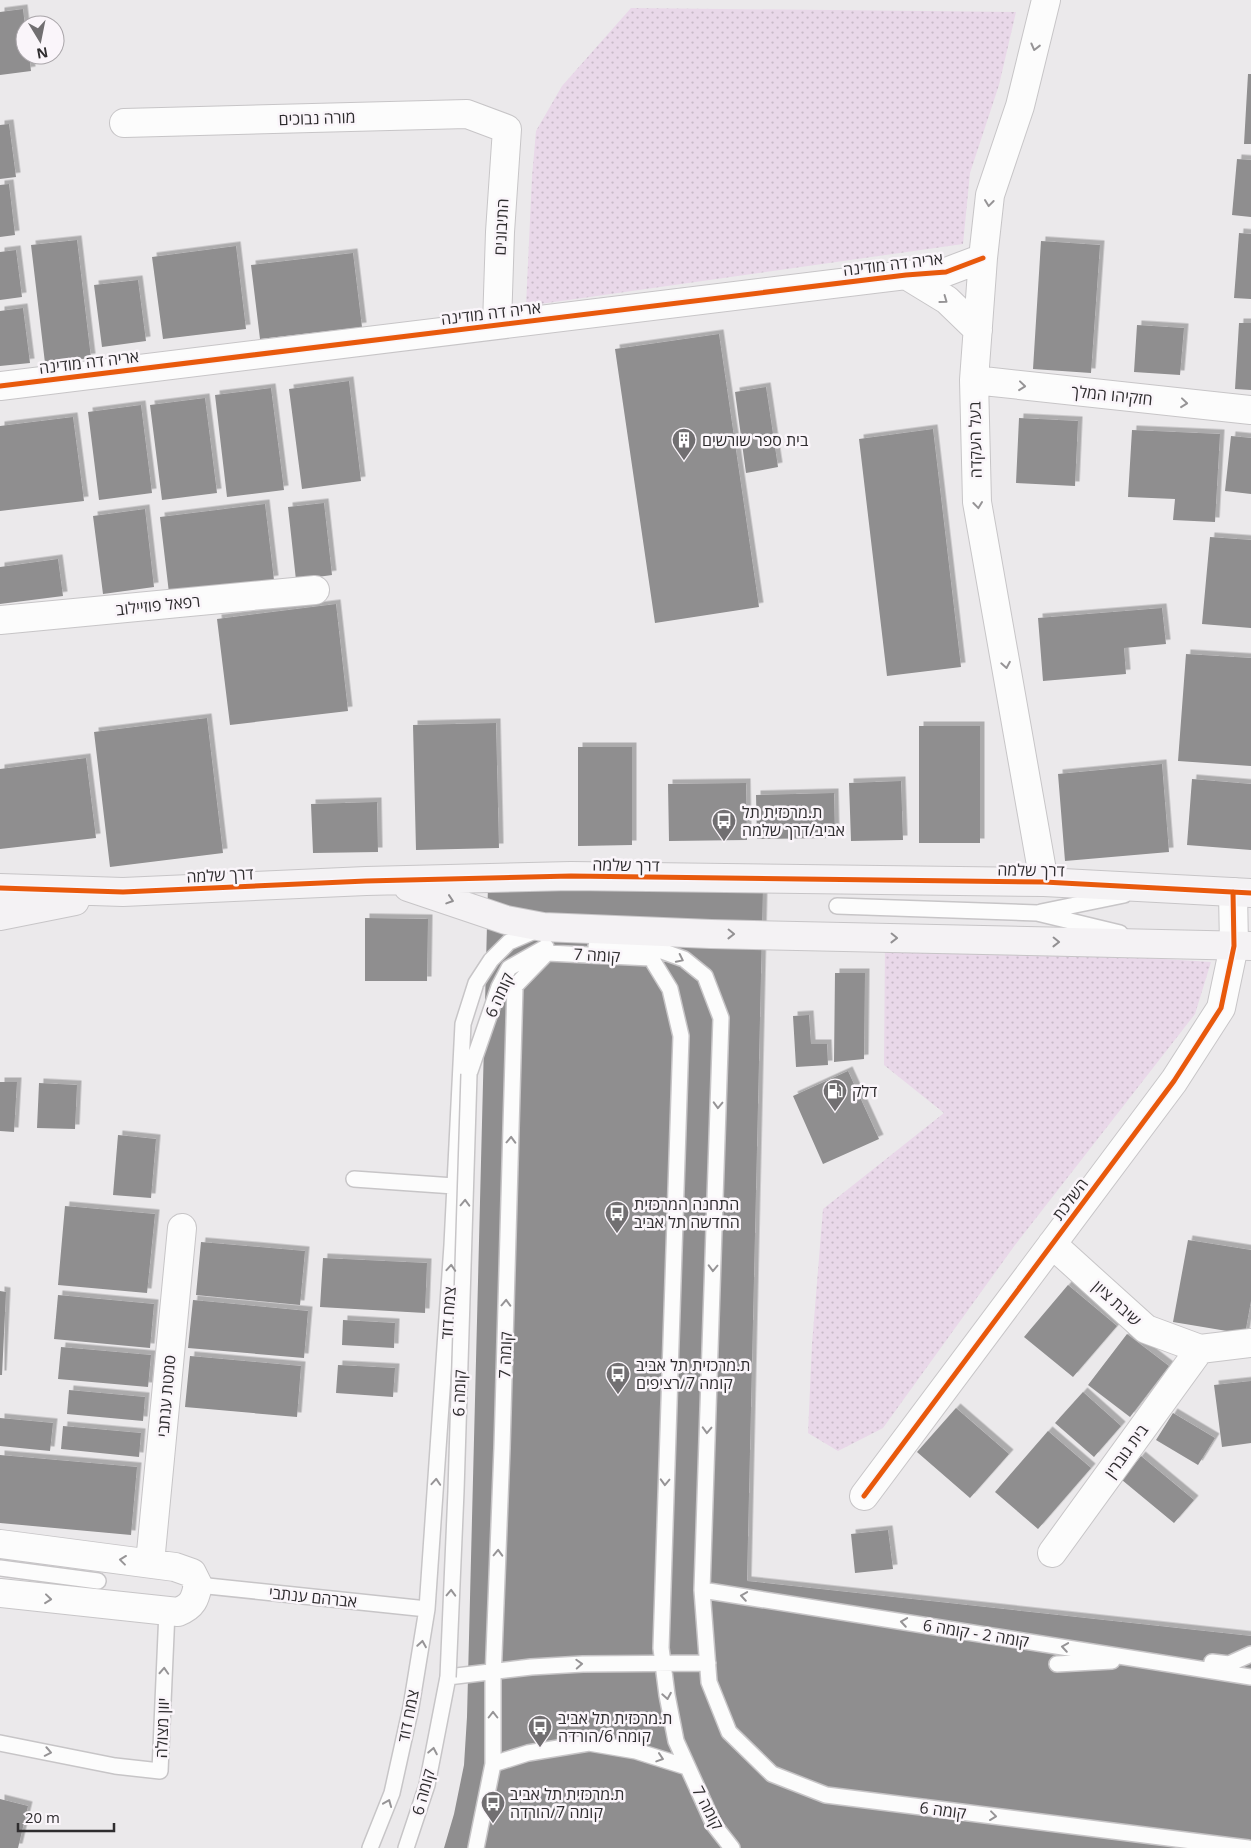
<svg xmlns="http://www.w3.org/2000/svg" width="1251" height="1848" font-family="'Open Sans',Heebo,sans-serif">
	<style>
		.grass { fill: url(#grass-dots) }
		.building { fill: #8f8e8f; filter: url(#shadow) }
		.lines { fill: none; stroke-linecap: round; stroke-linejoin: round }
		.lane-casing { stroke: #c7c5c7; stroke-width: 18 }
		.street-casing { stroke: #c7c5c7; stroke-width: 30 }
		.secondary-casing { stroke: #c7c5c7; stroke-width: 30 }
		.lane { stroke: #fcfcfc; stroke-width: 15 }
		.street { stroke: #fcfcfc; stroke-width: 28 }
		.secondary { stroke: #f4f2f4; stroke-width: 28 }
		.lane-bridge-casing { stroke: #c7c5c7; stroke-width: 18; stroke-linecap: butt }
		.lane-bridge { stroke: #fcfcfc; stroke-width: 15 }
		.cycleway-casing { stroke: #faf5fa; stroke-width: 8 }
		.cycleway { stroke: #e8590c; stroke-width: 5 }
		.oneway { stroke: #969496 }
		.oneway2 { stroke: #929092 }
		.labels { text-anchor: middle; stroke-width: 5; stroke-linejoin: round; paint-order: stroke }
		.street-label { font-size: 16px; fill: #2f2d2f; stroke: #faf5fa }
		.poi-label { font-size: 16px; fill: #2f2d2f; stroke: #faf5fa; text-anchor: start }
	</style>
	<defs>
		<pattern id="grass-dots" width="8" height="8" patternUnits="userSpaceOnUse" patternTransform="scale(1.25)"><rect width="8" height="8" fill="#e9d8e9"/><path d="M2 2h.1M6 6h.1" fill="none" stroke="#c8bac8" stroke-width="1.8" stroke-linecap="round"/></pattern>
		<filter id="shadow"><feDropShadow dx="4.5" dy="-4.5" stdDeviation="0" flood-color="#0004"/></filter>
	</defs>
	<rect width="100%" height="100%" fill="#ebe9eb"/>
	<path class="grass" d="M631,8L1016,12L999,85L970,173L963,244L526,306L532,177L536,131L562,86Z
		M885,941L1211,962L1195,1014L1015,1245L883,1428L838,1451L808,1433L812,1344L823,1209L944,1113L884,1065Z"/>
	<path class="building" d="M23,9L25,26V55H29L31,71L0,75V12Z
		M1248,74H1251V144H1244Z
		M9,124L16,177L0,179V125Z
		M1237,159L1251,160V217L1232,215Z
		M9,184L15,235L0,237V185Z
		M1239,233L1251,234V299L1234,298Z
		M77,240L91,358L45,363L31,245Z
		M1041,241L1100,245L1091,373L1033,369Z
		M236,246L246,329L163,339L152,257Z
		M16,250L22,297L0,300V252Z
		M353,253L362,327L260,339L251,265Z
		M138,280L146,341L102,347L94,285Z
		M23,308L30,363L0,366V311Z
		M1239,323H1251V390L1235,389Z
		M1137,325L1184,328L1180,375L1134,372Z
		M719,334L759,607L655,623L615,349Z
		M349,381L361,481L302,489L289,389Z
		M766,387L778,467L746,473L735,392Z
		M271,388L284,490L227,497L215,395Z
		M205,398L217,493L162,500L150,405Z
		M141,405L152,493L99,500L88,412Z
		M73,417L84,501L0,511V426Z
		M1019,418L1078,421L1075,486L1016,483Z
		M933,429L961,667L887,676L859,439Z
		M1132,430L1220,434L1215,522L1173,520L1175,499L1128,497Z
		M1231,436L1251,438V494L1225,491Z
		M324,503L332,575L296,580L288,507Z
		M265,504L274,580L169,593L160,517Z
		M145,509L154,587L103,594L93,516Z
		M1210,537L1251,540V628L1202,624Z
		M58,559L63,596L0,604V567Z
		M336,604L348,711L230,725L217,619Z
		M1162,608L1166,644L1124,648L1126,674L1043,681L1038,618Z
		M1186,654L1251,658V766L1178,761Z
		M207,718L223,853L110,867L94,732Z
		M496,723L499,848L416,850L413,725Z
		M919,726H980V843H919Z
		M578,747H632V845L578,846Z
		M86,758L96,838L0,849V769Z
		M1162,764L1169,852L1065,861L1058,774Z
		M1192,779L1251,784V850L1187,845Z
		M901,781L903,840L851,841L849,783Z
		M746,783L747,840L669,841L668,784Z
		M834,793L835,838L757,839L756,795Z
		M377,802L378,852L313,853L311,804Z
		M488,885L763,888L747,1581L1251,1636V1848H444L454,1814L464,1765L467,1717Z
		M365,918L428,919L427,981H365Z
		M835,973H865L864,1059L834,1062Z
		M809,1015L811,1044H827L828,1065L796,1067L793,1016Z
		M848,1071L879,1139L823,1164L793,1096Z
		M0,1082H17L14,1132L0,1131Z
		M39,1083L77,1085L75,1129L37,1128Z
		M118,1135L156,1139L151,1198L113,1195Z
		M65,1206L155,1214L147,1293L58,1285Z
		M1188,1240L1251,1250V1301L1245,1334L1173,1322Z
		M201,1242L305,1251L300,1305L196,1295Z
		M323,1258L427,1263L425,1313L320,1307Z
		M1068,1285L1117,1326L1073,1377L1024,1337Z
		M0,1291L6,1292L2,1375H0Z
		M58,1295L154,1304L150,1348L54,1339Z
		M193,1300L308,1311L304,1358L188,1348Z
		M343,1320L395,1323L394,1348L342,1345Z
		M1127,1334L1169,1366L1130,1417L1088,1385Z
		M61,1347L151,1355L148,1387L58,1379Z
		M190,1356L301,1366L297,1417L185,1407Z
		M338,1365L395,1368L393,1397L336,1393Z
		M1251,1381V1443L1222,1447L1214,1385Z
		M69,1390L145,1397L143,1421L67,1414Z
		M1083,1392L1121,1426L1094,1457L1055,1423Z
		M956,1408L1009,1454L970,1498L917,1452Z
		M1173,1413L1215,1438L1198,1465L1156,1440Z
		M0,1418L53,1423L50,1451L0,1446Z
		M63,1426L141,1433L139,1457L61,1449Z
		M1048,1431L1091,1468L1038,1529L995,1492Z
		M0,1455L137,1467L131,1535L0,1523Z
		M1141,1456L1194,1500L1174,1523L1122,1480Z
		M888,1530L893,1569L855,1573L851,1534Z
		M0,1799L28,1806L18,1848H0Z"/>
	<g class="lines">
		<defs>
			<path id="lane" d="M837,906L1037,913L1120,933
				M1041,912L1124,895
				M596,946H648L684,959L705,976L721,1018L702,1590L709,1682L729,1732L772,1774L826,1795L1248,1848
				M469,1074L499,987L509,968L546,947
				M354,1179L454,1186
				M0,1568L98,1581
				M198,1585L427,1609
				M702,1590L1251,1677
				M1212,1662L1229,1664L1251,1654
				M1057,1664L1112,1661
				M0,1743L115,1766L160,1771L167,1611
				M493,1764L528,1753L589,1743L636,1751L687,1767
				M370,1848L392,1793L411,1707L427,1609L452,1245L463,1024L476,983L491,960L509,942L539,929
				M406,1848L427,1785L448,1677L531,1667L583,1664L708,1663
				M476,1848L493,1764V1680L502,1448L515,986L547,953L651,958L670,989L681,1036L661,1648L667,1695L676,1741L714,1825L732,1848"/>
			<path id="street" d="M124,123L467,114L507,129L500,232L497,325
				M906,275L947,300L978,330
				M974,380L1251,410
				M0,386L906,275L946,272L983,258
				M0,620L315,590
				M1044,882L977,502L974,380L983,258L990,195L1020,106L1046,0
				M1052,1244L1146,1329L1200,1349L1251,1343
				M864,1496L1174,1081L1221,1008L1234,946L1233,892
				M0,1544L175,1567L192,1573L198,1585C195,1599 193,1606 178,1612L0,1593
				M1052,1553L1200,1349
				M150,1563L182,1228"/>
			<path id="secondary" d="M408,887L506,920L543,927L711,934L1251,946
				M0,888L123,892L366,881L571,876L1044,882L1251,893
				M0,916L75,901"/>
		</defs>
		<use href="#lane" class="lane-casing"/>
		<use href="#street" class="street-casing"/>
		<use href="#secondary" class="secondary-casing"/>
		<use href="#lane" class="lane"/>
		<use href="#street" class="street"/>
		<use href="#secondary" class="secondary"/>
		<defs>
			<path id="lane-bridge" d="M448,1677L456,1491L469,1074"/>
		</defs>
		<use href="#lane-bridge" class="lane-bridge-casing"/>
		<use href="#lane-bridge" class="lane-bridge"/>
		<defs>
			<path id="cycleway" d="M0,386L906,275L946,272L983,258
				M0,888L123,892L366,881L571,876L1044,882L1251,893
				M864,1496L1174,1081L1221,1008L1234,946L1233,892"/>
		</defs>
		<use href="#cycleway" class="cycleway-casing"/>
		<use href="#cycleway" class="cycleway"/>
	</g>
	<defs><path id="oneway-chevron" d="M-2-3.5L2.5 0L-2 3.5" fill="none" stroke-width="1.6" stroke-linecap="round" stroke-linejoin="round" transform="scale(1.25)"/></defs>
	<g class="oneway">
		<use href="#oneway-chevron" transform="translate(1035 47) rotate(104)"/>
		<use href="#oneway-chevron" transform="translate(989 203) rotate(97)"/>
		<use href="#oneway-chevron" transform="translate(944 300) rotate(36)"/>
		<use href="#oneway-chevron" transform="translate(1022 386) rotate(6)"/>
		<use href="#oneway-chevron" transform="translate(1184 403) rotate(6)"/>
		<use href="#oneway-chevron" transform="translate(978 505) rotate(83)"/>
		<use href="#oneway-chevron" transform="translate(1006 665) rotate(80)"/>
		<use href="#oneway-chevron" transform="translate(680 959) rotate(26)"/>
		<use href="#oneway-chevron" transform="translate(718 1105) rotate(92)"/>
		<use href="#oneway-chevron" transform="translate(511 1140) rotate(-88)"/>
		<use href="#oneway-chevron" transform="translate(465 1203) rotate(-88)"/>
		<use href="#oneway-chevron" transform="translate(451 1268) rotate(-86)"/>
		<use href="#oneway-chevron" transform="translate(713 1268) rotate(92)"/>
		<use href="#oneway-chevron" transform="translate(506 1303) rotate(-88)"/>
		<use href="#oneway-chevron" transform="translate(707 1430) rotate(92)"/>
		<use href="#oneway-chevron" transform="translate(436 1482) rotate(-86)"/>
		<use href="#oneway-chevron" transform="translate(665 1482) rotate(92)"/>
		<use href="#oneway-chevron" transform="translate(498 1553) rotate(-88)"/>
		<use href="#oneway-chevron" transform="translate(123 1560) rotate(-173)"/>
		<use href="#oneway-chevron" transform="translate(451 1593) rotate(-88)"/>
		<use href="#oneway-chevron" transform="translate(744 1596) rotate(-171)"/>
		<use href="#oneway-chevron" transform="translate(48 1599) rotate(6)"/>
		<use href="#oneway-chevron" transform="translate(904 1622) rotate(-171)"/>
		<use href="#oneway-chevron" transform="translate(422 1644) rotate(-81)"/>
		<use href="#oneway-chevron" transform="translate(1065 1647) rotate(-171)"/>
		<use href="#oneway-chevron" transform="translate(579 1664) rotate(-3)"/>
		<use href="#oneway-chevron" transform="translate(164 1671) rotate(-87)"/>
		<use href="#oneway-chevron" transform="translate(667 1696) rotate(80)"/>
		<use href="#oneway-chevron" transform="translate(493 1715) rotate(-90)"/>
		<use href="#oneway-chevron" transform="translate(433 1751) rotate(-79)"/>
		<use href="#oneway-chevron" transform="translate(48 1752) rotate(11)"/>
		<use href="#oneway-chevron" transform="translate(660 1758) rotate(18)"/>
		<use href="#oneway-chevron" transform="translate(388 1803) rotate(-68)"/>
		<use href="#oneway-chevron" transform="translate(993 1816) rotate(7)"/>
	</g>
	<g class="oneway2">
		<use href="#oneway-chevron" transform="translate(450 900) rotate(18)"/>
		<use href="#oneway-chevron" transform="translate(731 934) rotate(1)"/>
		<use href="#oneway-chevron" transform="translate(894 938) rotate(1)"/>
		<use href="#oneway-chevron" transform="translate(1056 942) rotate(1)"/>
	</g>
	<defs>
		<symbol id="building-pin" viewBox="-11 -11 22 30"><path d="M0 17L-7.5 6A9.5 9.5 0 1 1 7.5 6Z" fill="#716f71" stroke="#faf5fa"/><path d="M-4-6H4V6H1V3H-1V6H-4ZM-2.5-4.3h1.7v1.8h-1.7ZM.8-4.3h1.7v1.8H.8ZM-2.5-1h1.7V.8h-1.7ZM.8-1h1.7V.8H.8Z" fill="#fff"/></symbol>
		<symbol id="bus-pin" viewBox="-11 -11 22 30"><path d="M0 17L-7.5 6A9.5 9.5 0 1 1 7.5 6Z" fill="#716f71" stroke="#faf5fa"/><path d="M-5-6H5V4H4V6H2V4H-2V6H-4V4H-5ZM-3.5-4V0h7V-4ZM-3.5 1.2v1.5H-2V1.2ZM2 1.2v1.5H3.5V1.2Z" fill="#fff"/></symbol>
		<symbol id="fuel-pin" viewBox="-11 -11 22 30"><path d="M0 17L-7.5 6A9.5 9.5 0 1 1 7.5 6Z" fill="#716f71" stroke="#faf5fa"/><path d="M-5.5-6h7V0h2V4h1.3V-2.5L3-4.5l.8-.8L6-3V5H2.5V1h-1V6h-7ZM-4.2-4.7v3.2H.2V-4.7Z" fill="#fff"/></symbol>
	</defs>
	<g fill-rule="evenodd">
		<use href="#building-pin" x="670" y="426" width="28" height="38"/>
		<use href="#bus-pin" x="710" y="807" width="28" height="38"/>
		<use href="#fuel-pin" x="821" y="1077" width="28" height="38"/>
		<use href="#bus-pin" x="603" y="1199" width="28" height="38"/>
		<use href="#bus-pin" x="604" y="1360" width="28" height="38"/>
		<use href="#bus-pin" x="526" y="1713" width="28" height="38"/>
		<use href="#bus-pin" x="479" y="1789" width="28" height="38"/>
	</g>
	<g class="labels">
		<g class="street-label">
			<text transform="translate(317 118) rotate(-2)" y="6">מורה נבוכים</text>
			<text transform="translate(501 227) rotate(-87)" y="6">התיבונים</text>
			<text transform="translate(893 264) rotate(-7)" y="6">אריה דה מודינה</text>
			<text transform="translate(491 313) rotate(-7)" y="6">אריה דה מודינה</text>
			<text transform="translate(89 362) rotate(-7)" y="6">אריה דה מודינה</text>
			<text transform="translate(1112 395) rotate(6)" y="6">חזקיהו המלך</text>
			<text transform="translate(975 440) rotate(-91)" y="6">בעל העקדה</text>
			<text transform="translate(158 605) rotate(-6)" y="6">רפאל פוזיילוב</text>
			<text transform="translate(626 865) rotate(1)" y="6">דרך שלמה</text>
			<text transform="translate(1031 870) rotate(1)" y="6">דרך שלמה</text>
			<text transform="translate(220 875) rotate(-3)" y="6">דרך שלמה</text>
			<text transform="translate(597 955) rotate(3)" y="6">קומה 7</text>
			<text transform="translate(499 995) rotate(-66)" y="6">קומה 6</text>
			<text transform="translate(1070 1199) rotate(-53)" y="6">השלכת</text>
			<text transform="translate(1117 1303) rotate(42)" y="6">שיבת ציון</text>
			<text transform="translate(448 1313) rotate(-86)" y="6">צמח דוד</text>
			<text transform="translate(505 1355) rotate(-88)" y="6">קומה 7</text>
			<text transform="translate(459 1393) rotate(-88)" y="6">קומה 6</text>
			<text transform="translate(166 1396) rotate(-85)" y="6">סמטת ענתבי</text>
			<text transform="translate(1126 1451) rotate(-54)" y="6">בית גוברין</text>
			<text transform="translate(313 1597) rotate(6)" y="6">אברהם ענתבי</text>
			<text transform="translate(976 1633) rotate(9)" y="6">קומה 2 - קומה 6</text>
			<text transform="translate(408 1716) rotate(-79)" y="6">צמח דוד</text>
			<text transform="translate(162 1728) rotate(-88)" y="6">יוון מצולה</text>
			<text transform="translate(423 1792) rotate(-75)" y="6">קומה 6</text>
			<text transform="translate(708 1808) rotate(62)" y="6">קומה 7</text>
			<text transform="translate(943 1810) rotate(7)" y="6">קומה 6</text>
		</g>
		<g class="poi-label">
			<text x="702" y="446">בית ספר שורשים</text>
			<text x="742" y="818">ת.מרכזית תל<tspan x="742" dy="18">אביב/דרך שלמה</tspan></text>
			<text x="852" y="1097">דלק</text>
			<text x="634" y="1210">התחנה המרכזית<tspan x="634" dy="18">החדשה תל אביב</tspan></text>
			<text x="636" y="1371">ת.מרכזית תל אביב<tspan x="636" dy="18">קומה 7/רציפים</tspan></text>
			<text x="558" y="1724">ת.מרכזית תל אביב<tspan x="558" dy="18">קומה 6/הורדה</tspan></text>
			<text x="510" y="1800">ת.מרכזית תל אביב<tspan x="510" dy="18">קומה 7/הורדה</tspan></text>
		</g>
	</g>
	<g transform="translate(40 40) rotate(170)"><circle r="24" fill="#faf5fa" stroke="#a9a5a9"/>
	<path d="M0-4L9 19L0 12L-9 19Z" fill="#716f71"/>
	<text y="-8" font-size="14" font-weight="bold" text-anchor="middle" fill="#2f2d2f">N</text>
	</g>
	<path d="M18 1823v8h96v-8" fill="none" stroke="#2f2d2f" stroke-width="2.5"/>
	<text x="25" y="1823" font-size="15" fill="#2f2d2f" stroke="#faf5fa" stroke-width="4" paint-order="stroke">20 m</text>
</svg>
